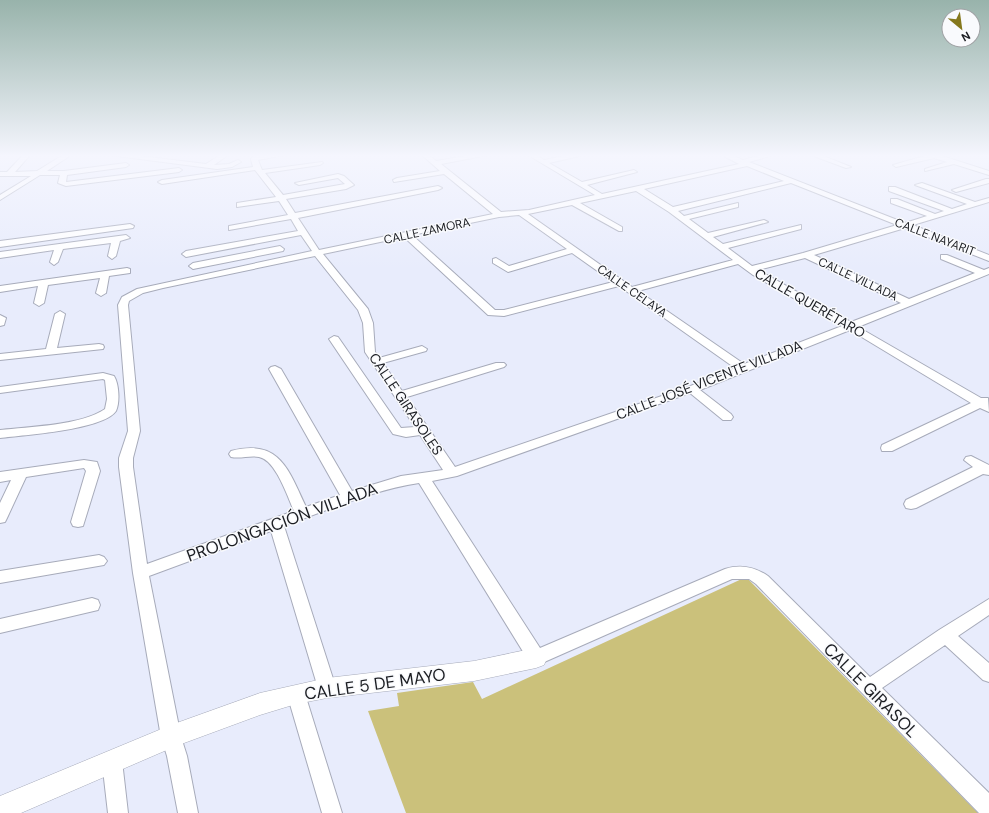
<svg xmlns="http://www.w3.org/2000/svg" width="989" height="813" font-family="'DM Sans',sans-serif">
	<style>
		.green { fill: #cbc17b }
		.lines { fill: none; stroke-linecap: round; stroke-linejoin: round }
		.minor-casing { stroke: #a7abba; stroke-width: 2 }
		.tertiary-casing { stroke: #a7abba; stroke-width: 1 }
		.minor { fill: #fff; fill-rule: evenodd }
		.tertiary { fill: #fff; fill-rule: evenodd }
		.labels { text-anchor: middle; stroke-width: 3; stroke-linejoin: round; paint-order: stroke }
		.far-street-label { font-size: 12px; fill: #1b1d22; stroke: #f9fafd }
		.street-label { font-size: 14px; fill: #1b1d22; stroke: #f9fafd }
		.near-street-label { font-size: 17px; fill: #1b1d22; stroke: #f9fafd }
	</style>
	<rect width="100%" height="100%" fill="#e8ecfc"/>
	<path class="green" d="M746,577L978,813H406L368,711L399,706L397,693L473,682L482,699Z"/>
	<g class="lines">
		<defs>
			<path id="minor" d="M23,155H30L15,172L37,171L63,155H71L47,171H64L126,163L129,165L126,167L67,175L66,182L179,168L182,170L179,172L66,186L58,183L60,175H40L0,200V195L31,176H0V172H7Z
				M109,155H132L206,164L220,155H228L214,165L229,164L238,160L241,162L232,167L217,169Z
				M254,155H284L258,160L262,170L322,162L323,163L320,165L265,173L283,195L345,184L338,178L299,185L295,183L338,174L344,176L354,185L346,189L286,199L295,213L438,186L442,188L438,190L298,218L319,250L493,214L444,174L394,182L393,180L397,178L440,171L422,155H429L436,161L471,155H488L441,164L501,212L529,210L595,195L528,155H536L544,160L569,155H584L549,163L582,182L634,170L637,172L587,185L602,194L739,164L722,155H732L743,160L761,155H773L749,162L905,223L927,216L891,203V199H897L935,214L944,211L889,191V187H895L952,209L967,204L915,185L922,183L975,202L989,198V202L913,225L989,255V261L905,228L814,255L909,299L975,273L941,259V255H947L984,270L989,268V274L858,327L981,398H988L989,412L980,408L892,451H882L881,448L882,445L971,403L850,330L700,390L731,414L733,417L731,420H723L690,393L457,476L432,481L540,648L725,569C741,564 755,567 768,576L870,677L939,630L989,599V615L958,636L989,663V682L983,680L945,645L882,688L989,793V813H979L756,584L749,579H732L542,663L536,666L530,663L419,483C373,490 328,510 284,526L336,688L333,694L327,696L321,694L318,688L271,531L149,576L181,737L187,756L198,813H178L167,756L161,737L133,573L119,467V458L128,431L118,305L122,297L137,289L312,251L301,235L186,257L182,254L186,251L298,231L291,219L229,230V226L288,215L279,201L237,207V203L276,197L255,170L162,184L158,182L162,180L253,167L251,159ZM747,166L784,181L673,207L644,189ZM791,183L897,225L803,253L752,266L728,248L801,229V225L723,244L713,237L768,222L764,220L708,233L689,219L738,207V203L684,216L678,211ZM636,191L669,212L733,260L632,287L528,214L572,205L619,231H622V227L580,203ZM519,215L567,249L509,266L496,258L493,259V263L508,272L572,253L613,282L504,310H495L412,235L499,217ZM404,237L488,315L504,316L619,286L735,368L688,387L455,467L407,397L504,367L506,365L504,363H496L402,391L383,363L426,351L427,349L422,346L379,358L375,352L373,323L368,309L323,254ZM315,256L358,310L363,323L365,352L415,427L401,428L338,337L334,336L329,339L393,434L406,437L420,435L443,470L401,476L352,491L281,369L275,366L271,367L269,369L340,495L306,507C289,471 280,438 231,451L229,454L231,457C241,459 250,455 259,457C276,460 288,498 294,511L147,564L133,467V458L140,431L128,305L129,301L143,293L163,288ZM805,258L901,303L851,322L758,270ZM738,264L753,275L842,326L744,364L638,291Z
				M811,155H821L851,167L846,168Z
				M928,155H939L989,171V175L954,164L925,171V169L947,162L934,158L896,167L893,165Z
				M986,179H989V183L956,192L952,190Z
				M130,224L134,226L133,228L0,247V241Z
				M126,235L130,238L120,241L116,256L112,259L108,256L111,243L63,249L58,262L54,265L50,262L54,250L0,258V252Z
				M280,246L284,249L283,251L193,269L189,266L193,263Z
				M127,268L130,269V273L109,276L106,293L101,296L96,293L100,278L48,285L44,303L39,306L34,303L38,286L0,292V286Z
				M60,311L65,314L57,348L99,344L103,345L104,347L103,349L0,360V354L46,349L55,314Z
				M0,315L6,318L4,325L0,326Z
				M103,373L114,376C119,384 120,402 116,411C103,430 24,435 0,438V430C28,427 83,425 105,409L107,399L105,380L103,379L0,393V387Z
				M971,456L989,465V475L983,474L916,508L911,509L906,508L904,504L906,500L973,467L964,460L966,457Z
				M84,460L97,462L100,471L83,526L78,527L73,526L71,522L86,471L84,468L26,477L7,518L5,522L0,523V503L11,480L0,482V472Z
				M99,555L104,557L107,561L104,565L0,583V571Z
				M92,598L98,600L100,605L98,610L0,633V619Z
				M296,686L302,688L305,694L342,813H322L287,694L290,688Z
				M112,751L119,754L122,761L128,813H108L102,761L105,754Z"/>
			<path id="tertiary" d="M536,648L544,651L547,658L544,665L536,668L474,681L327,698L296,704L260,715L176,746L21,813H0V796L171,725L260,693L327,678L474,661Z"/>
		</defs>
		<use href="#minor" class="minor-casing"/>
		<use href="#tertiary" class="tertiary-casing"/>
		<use href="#minor" class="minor"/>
		<use href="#tertiary" class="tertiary"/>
	</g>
	<linearGradient id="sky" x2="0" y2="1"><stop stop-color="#98b3ab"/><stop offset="0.58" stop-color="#f5f6fe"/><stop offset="1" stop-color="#f5f6fe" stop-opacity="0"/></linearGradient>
	<rect width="989" height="269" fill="url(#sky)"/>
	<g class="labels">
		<g class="far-street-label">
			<text transform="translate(427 231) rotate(-12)" y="4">CALLE ZAMORA</text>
			<text transform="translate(935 237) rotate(21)" y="4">CALLE NAYARIT</text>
			<text transform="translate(858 279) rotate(25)" y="4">CALLE VILLADA</text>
			<text transform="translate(632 291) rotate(35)" y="4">CALLE CELAYA</text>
		</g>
		<g class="street-label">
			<text transform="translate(810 303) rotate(30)" y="5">CALLE QUERÉTARO</text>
			<text transform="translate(709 380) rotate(-21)" y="5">CALLE JOSÉ VICENTE VILLADA</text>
			<text transform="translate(406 404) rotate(56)" y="5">CALLE GIRASOLES</text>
		</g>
		<g class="near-street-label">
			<text transform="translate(282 522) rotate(-20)" y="6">PROLONGACIÓN VILLADA</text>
			<text transform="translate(375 684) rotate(-8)" y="6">CALLE 5 DE MAYO</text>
			<text transform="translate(871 690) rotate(45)" y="6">CALLE GIRASOL</text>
		</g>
	</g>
	<g transform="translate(961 28) rotate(151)"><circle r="19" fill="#f9fafd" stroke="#a0a2a5"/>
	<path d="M0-3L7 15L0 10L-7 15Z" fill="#85781d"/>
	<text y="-6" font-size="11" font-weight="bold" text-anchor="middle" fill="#1b1d22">N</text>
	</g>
</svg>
